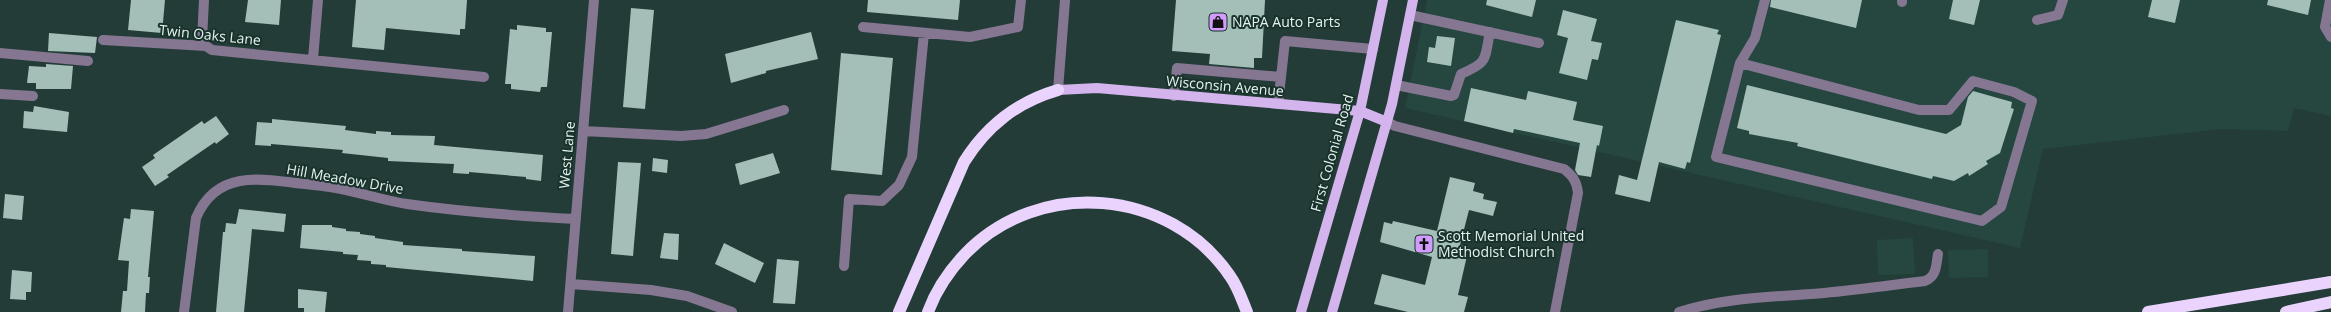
<svg xmlns="http://www.w3.org/2000/svg" width="2331" height="312" font-family="'Open Sans',sans-serif">
	<style>
		.built { fill: #254740 }
		.building { fill: #a3bfb8 }
		.lines { fill: none; stroke-linecap: round; stroke-linejoin: round }
		.minor { stroke: #857692; stroke-width: 10 }
		.major { stroke: #d3b4ed; stroke-width: 10 }
		.highway { stroke: #ead4fd; stroke-width: 12 }
		.labels { text-anchor: middle; stroke-width: 4; stroke-linejoin: round; paint-order: stroke }
		.poi-label { font-size: 14px; fill: #e4f3ef; stroke: #19322c; text-anchor: start }
		.street-label { font-size: 14px; fill: #e4f3ef; stroke: #19322c }
	</style>
	<rect width="100%" height="100%" fill="#233c37"/>
	<path class="built" d="M1427,0H2331V116L2294,108L2288,131L2222,129L2043,149L2020,248L1405,108Z
		M1913,238L1915,274L1878,275L1877,240Z
		M1988,249V277L1949,278L1948,250Z"/>
	<path class="building" d="M131,0H165L162,33L128,30Z
		M248,0H281L279,25L245,22Z
		M356,0H467L465,29H460V35L386,28L384,50L352,47Z
		M868,0H960L958,20L867,12Z
		M1176,0H1265L1262,58H1254V68L1209,64L1210,54L1172,51Z
		M1487,0H1536L1532,17L1486,5Z
		M1771,0H1862L1856,28L1770,7Z
		M1953,0H1980L1974,25L1949,19Z
		M2152,0H2180L2175,23L2148,17Z
		M2268,0H2311L2308,15L2267,5Z
		M631,8L654,10L645,109L623,107Z
		M1563,10L1597,19L1591,41L1602,43L1598,60L1592,59L1587,80L1559,73L1568,38L1557,35Z
		M1676,20L1719,30L1717,34L1721,35L1690,163L1687,162L1685,169L1659,162L1650,202L1615,194L1619,175L1637,180Z
		M517,25L546,28V32H552L547,87H541L540,92L511,89V84H505L510,29L517,30Z
		M811,32L818,59L766,71V73L731,83L725,54Z
		M49,33L97,37L95,53L48,51Z
		M1437,36L1455,38L1451,66L1427,62L1429,47L1435,48Z
		M841,53L893,58L882,175L831,170Z
		M46,64L73,66L71,89H36V83H27L29,66L46,67Z
		M1747,85L1946,134L1961,125L1968,97L1973,91L2012,102L2011,108L2014,109L2000,153L1986,161L1988,164L1969,176L1968,173L1954,181L1933,176L1932,179L1797,146L1798,143L1749,134V131L1737,128Z
		M1471,88L1526,100L1528,91L1577,102L1573,120L1603,126L1599,146L1597,145L1591,177L1578,175L1575,170L1580,143L1514,129L1513,133L1464,121Z
		M34,106L69,112L67,132L23,128L24,111L33,112Z
		M216,116L229,134L216,144L215,142L167,175L169,177L155,186L142,167L155,158L153,155L202,121L204,124Z
		M272,119L346,126L345,130L376,134V131L391,132V135L435,136L434,145L543,155L541,181L526,179V177L469,172V174L453,173L454,164L388,161V158L342,153L343,150L271,144V146L255,145L257,122L272,123Z
		M773,153L780,173L740,185L735,164Z
		M653,158L668,160L667,173L652,171Z
		M618,162L641,163L633,256L611,254Z
		M1450,177L1475,183L1473,191L1484,194L1483,199L1497,202L1493,216L1469,210L1460,245L1469,247L1458,295L1468,297L1464,312H1408L1374,304L1382,274L1425,285L1432,257L1380,242L1384,222L1392,224L1393,221L1437,231Z
		M5,194L24,196L22,220L3,218Z
		M131,209L154,211L148,277H150L149,293H146L145,312H121L123,291H127L129,261L118,260L124,218L130,219Z
		M239,209L286,214L284,232L252,229L244,312H216L223,232H225L226,223L236,224Z
		M302,225H332V227L346,229V231L360,232V234L375,236V238L403,242V245L462,249V251L535,256L533,281L386,267V265L371,264V261L357,260L358,255L343,254V252L300,248Z
		M664,233L679,234L678,260L660,258Z
		M724,243L764,263L755,283L715,264Z
		M777,259L799,261L795,304L773,303Z
		M12,270L32,272L31,292H26V300L10,299Z
		M298,289L327,292L325,312H304V308H298Z"/>
	<g class="lines">
		<path class="minor" d="M204,0L202,40L206,46
			M2330,0L2325,27L2331,37
			M1902,2V0
			M1410,15L1539,43
			M2037,20L2058,15L2063,0
			M863,27L970,37L1018,27L1021,0
			M103,40L206,46L212,50L484,77
			M0,53L88,61
			M313,59L318,0
			M1740,63L1919,110H1949L1973,81L2014,92L2032,101L2001,207L1982,221L1716,157L1740,63L1755,38L1765,0
			M1396,85L1451,96L1454,95L1461,74C1489,62 1484,60 1490,32
			M1058,90L1065,0
			M0,94L33,96
			M1174,96L1177,68L1281,77
			M1278,104L1285,41L1373,49
			M1387,122L1395,126L1564,169C1573,176 1577,182 1578,193L1555,312
			M583,131L681,136L706,134L784,110
			M844,266L849,199L882,201L899,185L912,157L924,33
			M571,284L651,290L687,296L732,312
			M184,312L196,218C204,199 218,185 240,181C255,178 272,180 288,182C302,184 316,185 330,187C356,191 381,200 407,204C463,212 519,216 576,219
			M568,312L594,0
			M1679,312C1727,297 1775,297 1824,293C1858,290 1892,285 1925,281C1937,276 1936,265 1938,254"/>
		<path class="major" d="M1058,90L1097,88L1360,111L1387,122
			M1301,312L1360,111L1383,0
			M1332,312L1392,104L1413,0"/>
		<path class="highway" d="M899,312L964,162C987,125 1017,102 1058,90
			M928,312C936,290 949,271 965,254C1039,177 1170,188 1230,276C1238,287 1242,300 1247,312
			M2148,312L2331,282
			M2286,312L2331,302"/>
	</g>
	<defs>
		<symbol id="shop-square" viewBox="-11 -11 22 22"><rect x="-9" y="-9" width="18" height="18" rx="4" fill="#d29cfd" stroke="#19322c"/><path d="M-5-2.5h2.3a2.7 3.5 0 0 1 5.4 0H5L5.5 6h-11ZM-1.5-2.5h3a1.5 2.3 0 0 0-3 0Z" fill="#111"/></symbol>
		<symbol id="church-square" viewBox="-11 -11 22 22"><rect x="-9" y="-9" width="18" height="18" rx="4" fill="#d29cfd" stroke="#19322c"/><path d="M-1.2-6h2.4v3.5h3.3v2.4h-3.3V6h-2.4V-.1h-3.3v-2.4h3.3Z" fill="#111"/></symbol>
	</defs>
	<g fill-rule="evenodd">
		<use href="#shop-square" x="1207" y="11" width="22" height="22"/>
		<use href="#church-square" x="1413" y="233" width="22" height="22"/>
	</g>
	<g class="labels">
		<g class="poi-label">
			<text x="1232" y="27">NAPA Auto Parts</text>
			<text x="1438" y="241">Scott Memorial United<tspan x="1438" dy="16">Methodist Church</tspan></text>
		</g>
		<g class="street-label">
			<text transform="translate(210 35) rotate(6)" y="5">Twin Oaks Lane</text>
			<text transform="translate(1225 86) rotate(5)" y="5">Wisconsin Avenue</text>
			<text transform="translate(1332 153) rotate(-74)" y="5">First Colonial Road</text>
			<text transform="translate(567 155) rotate(-85)" y="5">West Lane</text>
			<text transform="translate(345 179) rotate(10)" y="5">Hill Meadow Drive</text>
		</g>
	</g>
</svg>
